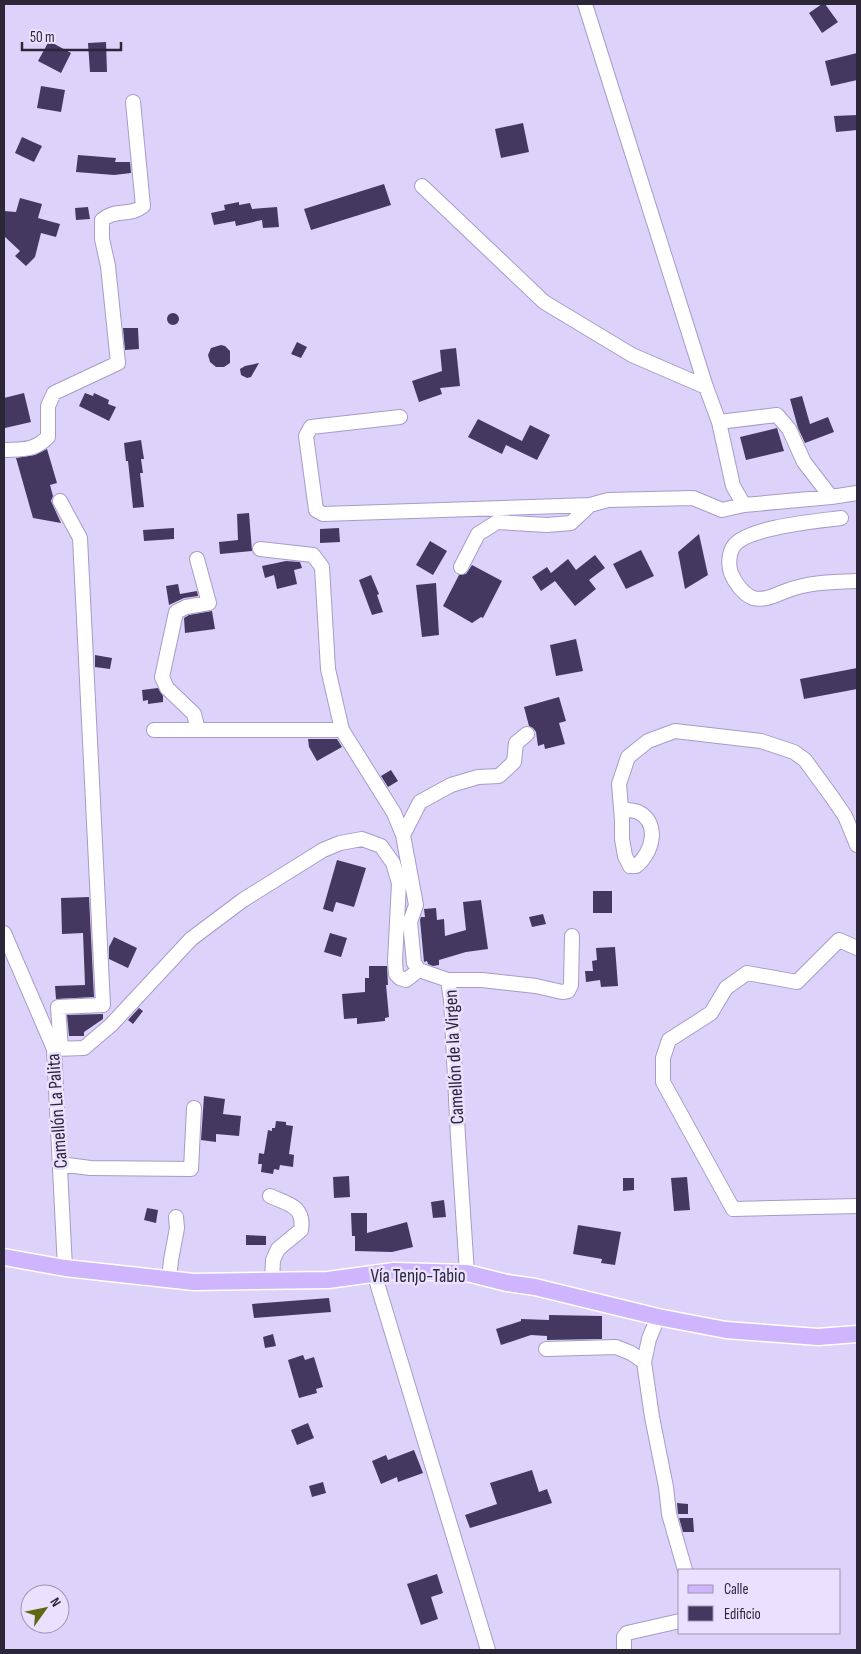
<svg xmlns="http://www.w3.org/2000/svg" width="861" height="1654" font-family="'Sofia Sans Condensed',sans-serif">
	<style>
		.building { fill: #453860 }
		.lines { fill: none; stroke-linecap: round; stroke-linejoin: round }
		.minor-casing { stroke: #a89bca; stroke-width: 16 }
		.major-casing { stroke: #fff; stroke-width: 19 }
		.minor { stroke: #fff; stroke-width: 14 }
		.major { stroke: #ceb5fd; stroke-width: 16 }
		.labels { text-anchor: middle; stroke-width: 5; stroke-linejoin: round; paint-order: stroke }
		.street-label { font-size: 19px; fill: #2b2638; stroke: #e9e1ff }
	</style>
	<rect width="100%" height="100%" fill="#ddd2f9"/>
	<path class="building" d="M822,4H825L838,22L822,33L809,13Z
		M49,41L71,53L61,73L38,61Z
		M106,42L107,72H90L88,43Z
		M857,53V80L831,86L825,61Z
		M41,86L65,90L61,112L37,108Z
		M857,115V130L836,132L834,116Z
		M523,123L529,152L501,158L495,129Z
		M22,137L42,146L34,162L15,153Z
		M78,155L116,158L115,162H130L131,173L114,175L76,172Z
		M384,184L391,205L311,230L304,209Z
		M20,198L42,204L38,218L60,224L56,237L41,233L35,257L26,266L15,256L20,251L4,236V211L16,212Z
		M239,202V205L250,203L252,209L277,207L279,227L263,228L262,220L236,226L235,221L214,225L211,213L225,210L224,205Z
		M88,207L90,219L76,220L75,208Z
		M167 319a6 6 0 1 1 12 0a6 6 0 1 1-12 0Z
		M123,328H138L139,349L125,350Z
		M297,342L307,347L301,358L291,354Z
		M221,345L225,346L230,351V363L224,367H216L210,362L208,355L211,348Z
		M456,348L460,386L440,388L442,394L419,402L412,381L442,371L440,350Z
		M259,363L251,377L247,378L241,375L240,369L245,366Z
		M24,393L31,422L5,428L4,422V398Z
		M85,393L93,396L94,393L109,400L108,404L116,407L109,421L79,406Z
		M802,396L810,424L828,417L834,432L805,443L798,428L790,399Z
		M478,419L522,441L530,425L550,435L537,460L506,445L502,454L468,437Z
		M777,428L784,451L746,460L740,437Z
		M141,440L144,459H141L143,473H140L144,507L133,508L128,461H126L124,443Z
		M47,449L57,483L50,485L53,496L51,501L61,523L33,518L16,458L35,455Z
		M249,513L252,551L220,554L219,542L238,540L237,514Z
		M174,528V539L144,541L143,530Z
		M339,528L340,542L320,543V529Z
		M699,534L708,575L685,589L678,552Z
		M430,541L447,551L433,575L416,565Z
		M641,550L654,576L626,589L613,564Z
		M595,555L605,568L589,580L596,589L575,606L555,581L541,591L532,577L547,567L551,573L568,559L576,570Z
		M286,561L300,562L302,568L294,570L297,584L277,589L274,575L265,578L262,566Z
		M472,565L502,581L483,618L481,617L472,623L443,606L459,575L466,574Z
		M371,575L379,594L377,595L383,612L372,615L359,580Z
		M436,583L439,635L422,637L416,585Z
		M178,584L180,594L197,591L198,596L184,598L169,605L166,586Z
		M212,611L215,629L185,633L184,618L189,615Z
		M576,639L583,671L556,676L550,645Z
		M95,655L112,658L110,669L95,667Z
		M857,668V689L804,699L800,679Z
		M158,688L163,696V702L148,704V700L143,701L142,690Z
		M559,697L566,721L559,723L565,744L545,749L544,744L538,746L536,732L533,728L529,726L524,707Z
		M308,739H337L342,747L317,761L309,747Z
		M391,770L398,781L388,787L381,776Z
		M337,860L366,868L354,907L336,902L333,912L323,909Z
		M593,891H612V913H593Z
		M89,897L94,997L56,999L55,986L85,985L83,933L62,934L61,898Z
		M481,900L488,949L466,952L439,960V965L433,966L428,964L427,961L424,962L420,920L421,917H425L424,909L436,908L437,920L444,919L445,936L466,930L463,902Z
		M543,914L546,924L532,927L529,917Z
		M330,933L347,938L341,957L324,952Z
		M114,937L137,948L128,968L109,959V947Z
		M615,947L618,986L601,987L600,980L586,982L585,971H593L592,961L597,960L596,948Z
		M369,966H387L388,985H386L389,1017L385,1018V1021L357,1024V1018L344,1019L342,994L365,992V978H369Z
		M139,1008L143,1011L133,1024L128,1020Z
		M103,1014V1019L84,1032V1036H69L67,1015Z
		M204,1096L225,1099L223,1114L241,1116L239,1136L216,1134V1142L201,1140Z
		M276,1121L286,1122V1125L293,1126L289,1154L294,1155L293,1167L280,1165L279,1170L274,1169L273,1174L261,1172L262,1164H258L259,1153L264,1154L268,1130L272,1131V1128H275Z
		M349,1176L350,1197L334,1198L333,1177Z
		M687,1177L690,1210L674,1211L671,1178Z
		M623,1178H634V1190L623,1191Z
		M444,1200L446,1217L433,1218L431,1202Z
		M147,1208L158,1210L156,1223L144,1220Z
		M351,1213H367V1233L407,1222L413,1247L392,1252L355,1251V1236H352Z
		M578,1225L621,1232L615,1265L601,1263L602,1259L573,1254Z
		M246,1235L266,1236V1245H246Z
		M329,1298L331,1312L254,1318L252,1304Z
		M549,1315L602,1316V1339L547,1340V1336L531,1335L501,1345L496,1329L521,1321V1319L549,1320Z
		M273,1334L276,1346L265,1348L263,1337Z
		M303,1355L305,1360L314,1357L323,1387L316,1389L317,1393L299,1398L288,1360Z
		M308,1423L314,1438L297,1445L291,1430Z
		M414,1450L423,1473L398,1482L397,1477L381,1484L372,1461L386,1455L388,1460Z
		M532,1470L539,1492L547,1489L552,1503L470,1528L465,1515L497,1504L490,1483Z
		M323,1482L326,1493L312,1497L309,1486Z
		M677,1503L688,1504V1514H678Z
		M679,1518H693L694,1532H683Z
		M437,1574L443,1593L431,1597L438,1619L421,1625L407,1584Z"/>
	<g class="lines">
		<defs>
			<path id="minor" d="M585,4L706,387L719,422L733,486L744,505
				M422,186L544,302L632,355L706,387
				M400,417L311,427L306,436L316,510L323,514L590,505
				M719,422L777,415L789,429L804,462L831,497
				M4,450C23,449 34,451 48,437V406L54,393L118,363L108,266L102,239V220C116,208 130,217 143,206L133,102
				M60,501L80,538L103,1005L58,1007L61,1049
				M841,518C819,521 745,527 733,547C729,554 728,565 731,573C735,583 743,594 753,598C765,601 775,595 786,591C809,582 833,582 857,581
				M260,549L313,555L322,567L328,669L342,730L394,813L403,835L416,905L410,922L414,963L419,970L448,980H482L536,986L562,992L568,991L571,985L572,936
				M197,559L209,603L186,607L176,612L162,677L167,688L194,714L198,730
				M461,567L478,534L497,522L547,525L571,523L590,505L608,500L693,498L722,510L744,505L831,497L857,493
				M154,730H342
				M622,809C626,810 633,810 638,812C661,823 652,854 636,866H630L625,856L622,839V820L619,784L628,757L648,741L675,731L761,741L794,752L805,760L832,797L845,816L857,845
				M403,835L420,802L451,785L478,777L499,776L514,762L516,743L527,734
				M4,933L54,1049L65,1268
				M857,948L839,940L797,982L747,973L726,988L711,1013L669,1040L663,1058V1082L733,1209L857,1206
				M448,980L451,1000L458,1137L467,1273
				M54,1049L84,1048L111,1025L191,939L243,900L323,850L340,843L362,839L381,846L393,863L399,883L395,961L396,974L400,978L406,980L419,970
				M60,1164L90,1168L191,1169L194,1108
				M270,1196C288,1204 305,1206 301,1230L278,1249L273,1260L272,1281
				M374,1273L488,1650
				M169,1280L171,1260L177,1228L176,1217
				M658,1317L649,1339L644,1362L652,1417L666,1487L669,1514L685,1570
				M546,1349L616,1347L631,1353L644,1362
				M624,1650V1637L627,1633L680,1621"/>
			<path id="major" d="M4,1257L65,1268L194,1282L328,1280L394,1271L467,1273L507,1283L535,1287L658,1317L726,1330L818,1337L857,1334"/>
		</defs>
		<use href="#minor" class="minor-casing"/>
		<use href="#major" class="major-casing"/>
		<use href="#minor" class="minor"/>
		<use href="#major" class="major"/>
	</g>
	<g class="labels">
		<g class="street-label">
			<text transform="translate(453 1057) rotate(-93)" y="7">Camellón de la Virgen</text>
			<text transform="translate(56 1111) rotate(-94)" y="7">Camellón La Palita</text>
			<text x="418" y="1282">Vía Tenjo-Tabio</text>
		</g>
	</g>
	<rect width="861" height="1654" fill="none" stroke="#2b2638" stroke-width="10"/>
	<rect x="678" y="1569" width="162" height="65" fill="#e9e1ff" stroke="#9d96af"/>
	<rect x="688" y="1585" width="25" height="8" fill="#ceb5fd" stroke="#9d96af"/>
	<text x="724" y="1594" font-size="15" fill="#2b2638">Calle</text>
	<rect x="688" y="1606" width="25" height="15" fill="#453860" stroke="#9d96af"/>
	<text x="724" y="1619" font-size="15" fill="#2b2638">Edificio</text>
	<g transform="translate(45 1609) rotate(57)"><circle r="24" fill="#e9e1ff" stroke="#9d96af"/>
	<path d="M0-4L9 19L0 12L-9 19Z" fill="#5d6a11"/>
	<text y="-8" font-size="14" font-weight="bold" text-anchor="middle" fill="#2b2638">N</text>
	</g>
	<path d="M22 42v8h99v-8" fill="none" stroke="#2b2638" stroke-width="2.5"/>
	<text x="30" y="42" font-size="15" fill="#2b2638" stroke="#e9e1ff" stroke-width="4" paint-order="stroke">50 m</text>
</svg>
